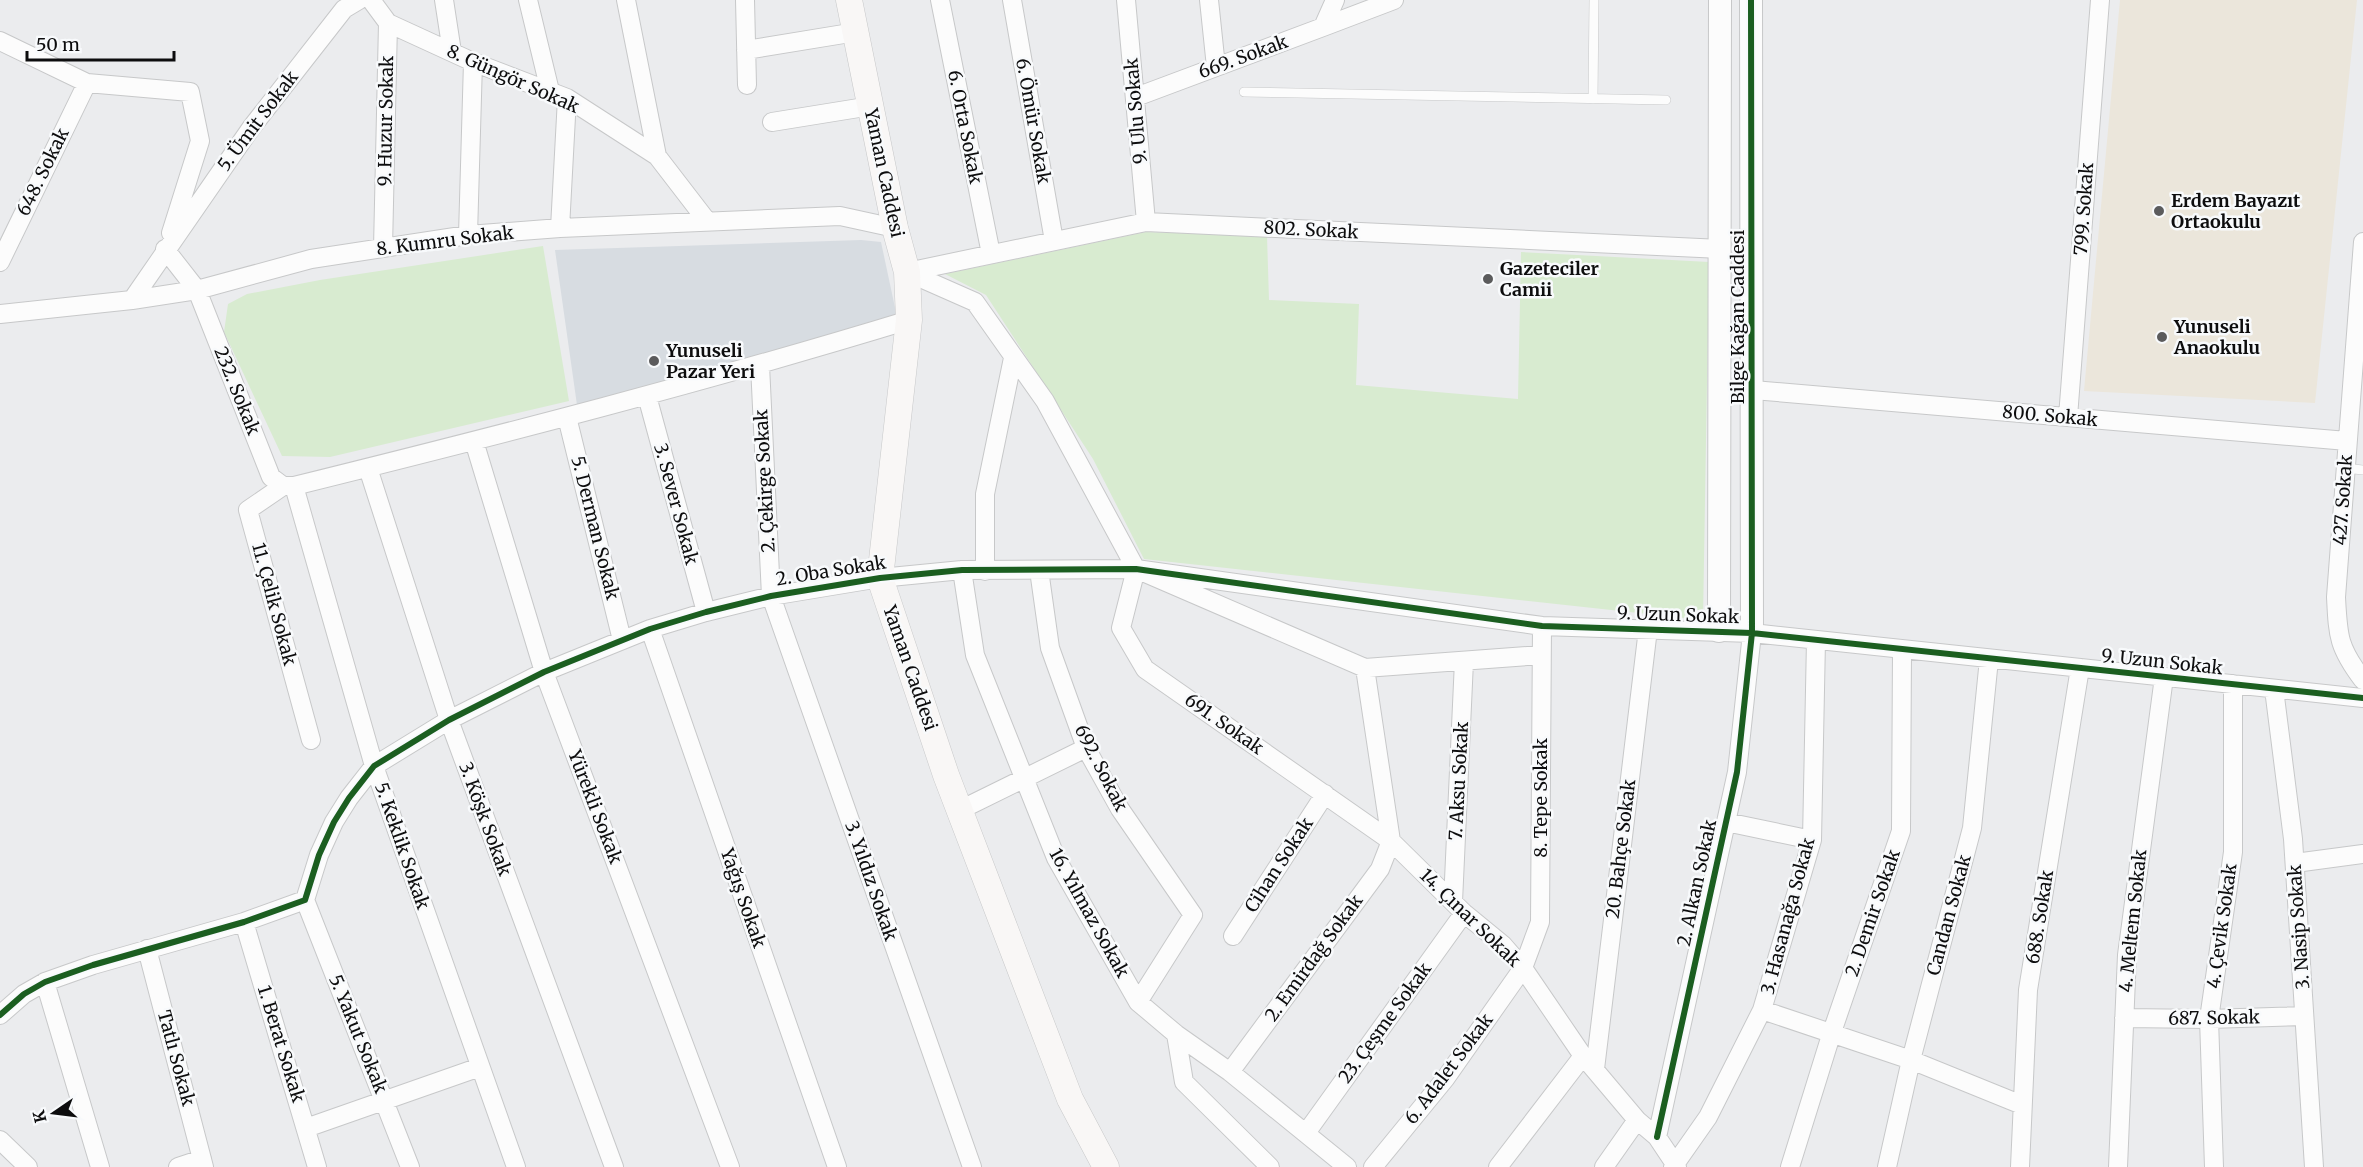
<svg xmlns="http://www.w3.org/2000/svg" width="2363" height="1167" font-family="Merriweather,serif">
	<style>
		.built { fill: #d7dce1 }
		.education { fill: #ebe6db }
		.green { fill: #d8ebd0 }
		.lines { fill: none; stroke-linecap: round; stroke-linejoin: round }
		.service-casing { stroke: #c7c8c9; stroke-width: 10 }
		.minor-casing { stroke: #c7c8c9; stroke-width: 20 }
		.tertiary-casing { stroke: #c7c8c9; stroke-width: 24 }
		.secondary-casing { stroke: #c7c8c9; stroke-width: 27 }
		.service { stroke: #fcfcfc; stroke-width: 9 }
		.minor { stroke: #fcfcfc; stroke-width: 18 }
		.tertiary { stroke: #fcfcfc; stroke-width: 22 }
		.secondary { stroke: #f9f7f6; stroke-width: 26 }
		.cycleway-casing { stroke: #f8fafc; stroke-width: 10 }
		.cycleway { stroke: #1b5e20; stroke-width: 6 }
		.poi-dot { fill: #5b5b5c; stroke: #f8fafc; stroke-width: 2 }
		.labels { text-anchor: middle; stroke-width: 5; stroke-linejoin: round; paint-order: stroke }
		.street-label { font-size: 18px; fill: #0d0d0e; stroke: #f8fafc }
		.poi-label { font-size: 18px; font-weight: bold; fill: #0d0d0e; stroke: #f8fafc; text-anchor: start }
	</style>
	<rect width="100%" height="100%" fill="#ebecee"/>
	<path class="built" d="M861,240L881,242L897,317L577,405L555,250Z"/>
	<path class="education" d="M2120,0H2357L2315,403L2084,391Z"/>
	<path class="green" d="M1146,232L1267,236L1269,300L1359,304L1356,385L1518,399L1521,252L1709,262L1703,620L1144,559L1093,459L986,295L945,274Z
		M543,246L569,401L330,457L282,456L224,332L228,304L247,294L320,280Z"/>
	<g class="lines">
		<defs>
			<path id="service" d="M1244,92L1666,100
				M1593,99L1594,0
				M2345,468L2363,470"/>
			<path id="minor" d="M371,0L388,23L383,248
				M444,0L452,52
				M528,0L550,91
				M626,0L657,156
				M745,0L747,85
				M940,0L991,254
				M1012,0L1054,241
				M1126,0L1146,222
				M1209,0L1216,67
				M388,23L473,62L567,98L657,156L707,221
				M1323,27L1394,0
				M0,41L87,83L190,92L200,141L171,233
				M746,50L856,32
				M1136,97L1323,27L1335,0
				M772,122L871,106
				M560,228L567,98
				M468,235L473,62
				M2363,242L2336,597C2338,636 2338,647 2363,680
				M165,249L197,290L271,477L283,486
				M0,262L87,83
				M907,272L1146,222L1721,249
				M907,272L975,302L1045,401L1136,569L1365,668L1541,655
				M132,300L251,128L344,9L359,0
				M0,314L132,300L197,290L311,259L468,235L560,228L840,216L895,228
				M760,365L771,596L972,1167
				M1753,390L2347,441
				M647,396L706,612
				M567,417L622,640
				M2068,417L2100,0
				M474,441L544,672L730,1167
				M368,468L449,720L614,1167
				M283,486H294C500,435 706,382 909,320
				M283,486L248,510L311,740
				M294,486L374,766L516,1167
				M1136,569L1121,628L1145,669L1391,841L1380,869L1230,1072
				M962,570L975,655L1056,858L1138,1002L1176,1034L1230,1072L1347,1167
				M1039,570L1050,648L1086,748L1120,809L1193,915L1138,1002
				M985,571V494L1013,358
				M650,629L837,1167
				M1365,668L1391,841L1464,913L1503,945L1523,968L1583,1056L1637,1120L1657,1137L1677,1167
				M2274,689L2293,839L2314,1167
				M960,810L1086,748
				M1726,822L1812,840
				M2295,863L2363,854
				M305,900L410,1167
				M1453,902L1464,661
				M244,922L317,1167
				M1233,936L1325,794
				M147,949L204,1167
				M45,982L100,1167
				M1762,1010L1911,1060L2022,1105
				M0,1015L24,994L45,982L93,965L244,922L305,900L319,855L334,822L349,798L374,766L449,720L544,672L650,629L706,612L771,596L880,578L962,570L1136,569L1542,626L1752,633L2363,698
				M2124,1018L2209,1019L2304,1016
				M1176,1034L1184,1082L1270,1167
				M1595,1069L1648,629
				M306,1128L480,1067
				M1306,1133L1464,913
				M1657,1137L1737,772L1752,633
				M0,1140L28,1167
				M178,1167L202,1159
				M1373,1167L1445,1079L1523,968L1540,922L1542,626
				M1498,1167L1583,1056
				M1604,1167L1637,1120
				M1673,1167L1708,1117L1762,1010L1812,840L1816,640
				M1790,1167L1832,1032L1901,831L1902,650
				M1887,1167L1911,1060L1972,828L1989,659
				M2020,1167L2028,990L2080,668
				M2118,1167L2127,955L2164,677
				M2214,1167L2209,1019L2233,852V684"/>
			<path id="tertiary" d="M1751,0L1752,633
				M1719,631L1720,0"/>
			<path id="secondary" d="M849,0L895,228L907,272L909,320L880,578L946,775L1070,1099L1106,1167"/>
		</defs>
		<use href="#service" class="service-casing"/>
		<use href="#minor" class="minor-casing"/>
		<use href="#tertiary" class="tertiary-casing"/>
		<use href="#secondary" class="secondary-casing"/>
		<use href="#service" class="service"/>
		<use href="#minor" class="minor"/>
		<use href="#tertiary" class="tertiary"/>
		<use href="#secondary" class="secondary"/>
		<defs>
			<path id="cycleway" d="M0,1015L24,994L45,982L93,965L244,922L305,900L319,855L334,822L349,798L374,766L449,720L544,672L650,629L706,612L771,596L880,578L962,570L1136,569L1542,626L1752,633L2363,698
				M1657,1137L1737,772L1752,633L1751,0"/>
		</defs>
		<use href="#cycleway" class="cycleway-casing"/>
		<use href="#cycleway" class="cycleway"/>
	</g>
	<g class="poi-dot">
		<circle cx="2159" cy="211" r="6"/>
		<circle cx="1488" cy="279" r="6"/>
		<circle cx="2162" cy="337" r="6"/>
		<circle cx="654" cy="361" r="6"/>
	</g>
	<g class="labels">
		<g class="street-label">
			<text transform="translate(1243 57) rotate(-20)" y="6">669. Sokak</text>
			<text transform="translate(513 79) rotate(24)" y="6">8. Güngör Sokak</text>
			<text transform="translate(1136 111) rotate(-95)" y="6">9. Ulu Sokak</text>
			<text transform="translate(258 121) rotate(-53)" y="6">5. Ümit Sokak</text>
			<text transform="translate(386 121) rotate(-89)" y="6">9. Huzur Sokak</text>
			<text transform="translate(1033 121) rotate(80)" y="6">6. Ömür Sokak</text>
			<text transform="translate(965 127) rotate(79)" y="6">6. Orta Sokak</text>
			<text transform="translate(43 172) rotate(-64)" y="6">648. Sokak</text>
			<text transform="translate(884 173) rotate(78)" y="6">Yaman Caddesi</text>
			<text transform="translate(2084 209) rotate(-86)" y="6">799. Sokak</text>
			<text transform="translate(1311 230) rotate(3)" y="6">802. Sokak</text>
			<text transform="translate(445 241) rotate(-7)" y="6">8. Kumru Sokak</text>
			<text transform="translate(1738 317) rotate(-90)" y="6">Bilge Kağan Caddesi</text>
			<text transform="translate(237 391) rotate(68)" y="6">232. Sokak</text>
			<text transform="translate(2050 416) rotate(5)" y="6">800. Sokak</text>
			<text transform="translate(765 481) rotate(-93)" y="6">2. Çekirge Sokak</text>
			<text transform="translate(2343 500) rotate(-86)" y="6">427. Sokak</text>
			<text transform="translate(676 504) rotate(75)" y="6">3. Sever Sokak</text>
			<text transform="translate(595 528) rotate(76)" y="6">5. Derman Sokak</text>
			<text transform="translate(831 571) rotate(-9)" y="6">2. Oba Sokak</text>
			<text transform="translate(274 604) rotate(75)" y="6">11. Çelik Sokak</text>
			<text transform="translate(1678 615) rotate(2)" y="6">9. Uzun Sokak</text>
			<text transform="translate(2162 662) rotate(6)" y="6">9. Uzun Sokak</text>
			<text transform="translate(910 668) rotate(71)" y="6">Yaman Caddesi</text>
			<text transform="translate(1224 724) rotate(35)" y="6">691. Sokak</text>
			<text transform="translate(1101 768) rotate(63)" y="6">692. Sokak</text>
			<text transform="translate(1459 781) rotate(-87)" y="6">7. Aksu Sokak</text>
			<text transform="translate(1541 798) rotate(-90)" y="6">8. Tepe Sokak</text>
			<text transform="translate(595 807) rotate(69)" y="6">Yürekli Sokak</text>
			<text transform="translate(485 819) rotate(70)" y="6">3. Köşk Sokak</text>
			<text transform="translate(402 846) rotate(71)" y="6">5. Keklik Sokak</text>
			<text transform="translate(1621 849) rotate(-83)" y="6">20. Bahçe Sokak</text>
			<text transform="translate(1279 865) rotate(-57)" y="6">Cihan Sokak</text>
			<text transform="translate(871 881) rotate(71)" y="6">3. Yıldız Sokak</text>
			<text transform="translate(1697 883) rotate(-78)" y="6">2. Alkan Sokak</text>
			<text transform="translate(743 898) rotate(71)" y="6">Yağış Sokak</text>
			<text transform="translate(1089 913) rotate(61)" y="6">16. Yılmaz Sokak</text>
			<text transform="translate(1873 913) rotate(-71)" y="6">2. Demir Sokak</text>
			<text transform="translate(1949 915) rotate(-75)" y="6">Candan Sokak</text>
			<text transform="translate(1788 916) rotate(-75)" y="6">3. Hasanağa Sokak</text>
			<text transform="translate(2040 917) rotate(-81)" y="6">688. Sokak</text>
			<text transform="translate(1470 918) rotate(44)" y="6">14. Çınar Sokak</text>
			<text transform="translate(2133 921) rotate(-84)" y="6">4. Meltem Sokak</text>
			<text transform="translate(2222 926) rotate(-82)" y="6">4. Çevik Sokak</text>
			<text transform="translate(2299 927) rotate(-94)" y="6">3. Nasip Sokak</text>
			<text transform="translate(1314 958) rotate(-54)" y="6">2. Emirdağ Sokak</text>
			<text transform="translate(2214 1018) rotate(-1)" y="6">687. Sokak</text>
			<text transform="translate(1385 1023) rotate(-54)" y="6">23. Çeşme Sokak</text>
			<text transform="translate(358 1034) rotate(68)" y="6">5. Yakut Sokak</text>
			<text transform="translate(281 1044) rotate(73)" y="6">1. Berat Sokak</text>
			<text transform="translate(176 1058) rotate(75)" y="6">Tatlı Sokak</text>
			<text transform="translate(1449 1069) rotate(-53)" y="6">6. Adalet Sokak</text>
		</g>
		<g class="poi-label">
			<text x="2171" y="207">Erdem Bayazıt<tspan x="2171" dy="21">Ortaokulu</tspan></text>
			<text x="1500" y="275">Gazeteciler<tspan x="1500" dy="21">Camii</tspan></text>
			<text x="2174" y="333">Yunuseli<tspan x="2174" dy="21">Anaokulu</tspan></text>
			<text x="666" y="357">Yunuseli<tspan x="666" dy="21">Pazar Yeri</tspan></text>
		</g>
	</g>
	<g transform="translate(54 1113) rotate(256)" stroke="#f8fafc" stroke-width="4.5" paint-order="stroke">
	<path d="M0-4.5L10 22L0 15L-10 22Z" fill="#0d0d0e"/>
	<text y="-9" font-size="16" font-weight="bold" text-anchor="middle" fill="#0d0d0e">K</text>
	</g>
	<path d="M27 51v9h147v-9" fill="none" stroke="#0d0d0e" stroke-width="3"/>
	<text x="36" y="51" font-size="18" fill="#0d0d0e" stroke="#f8fafc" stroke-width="4.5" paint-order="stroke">50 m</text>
</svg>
